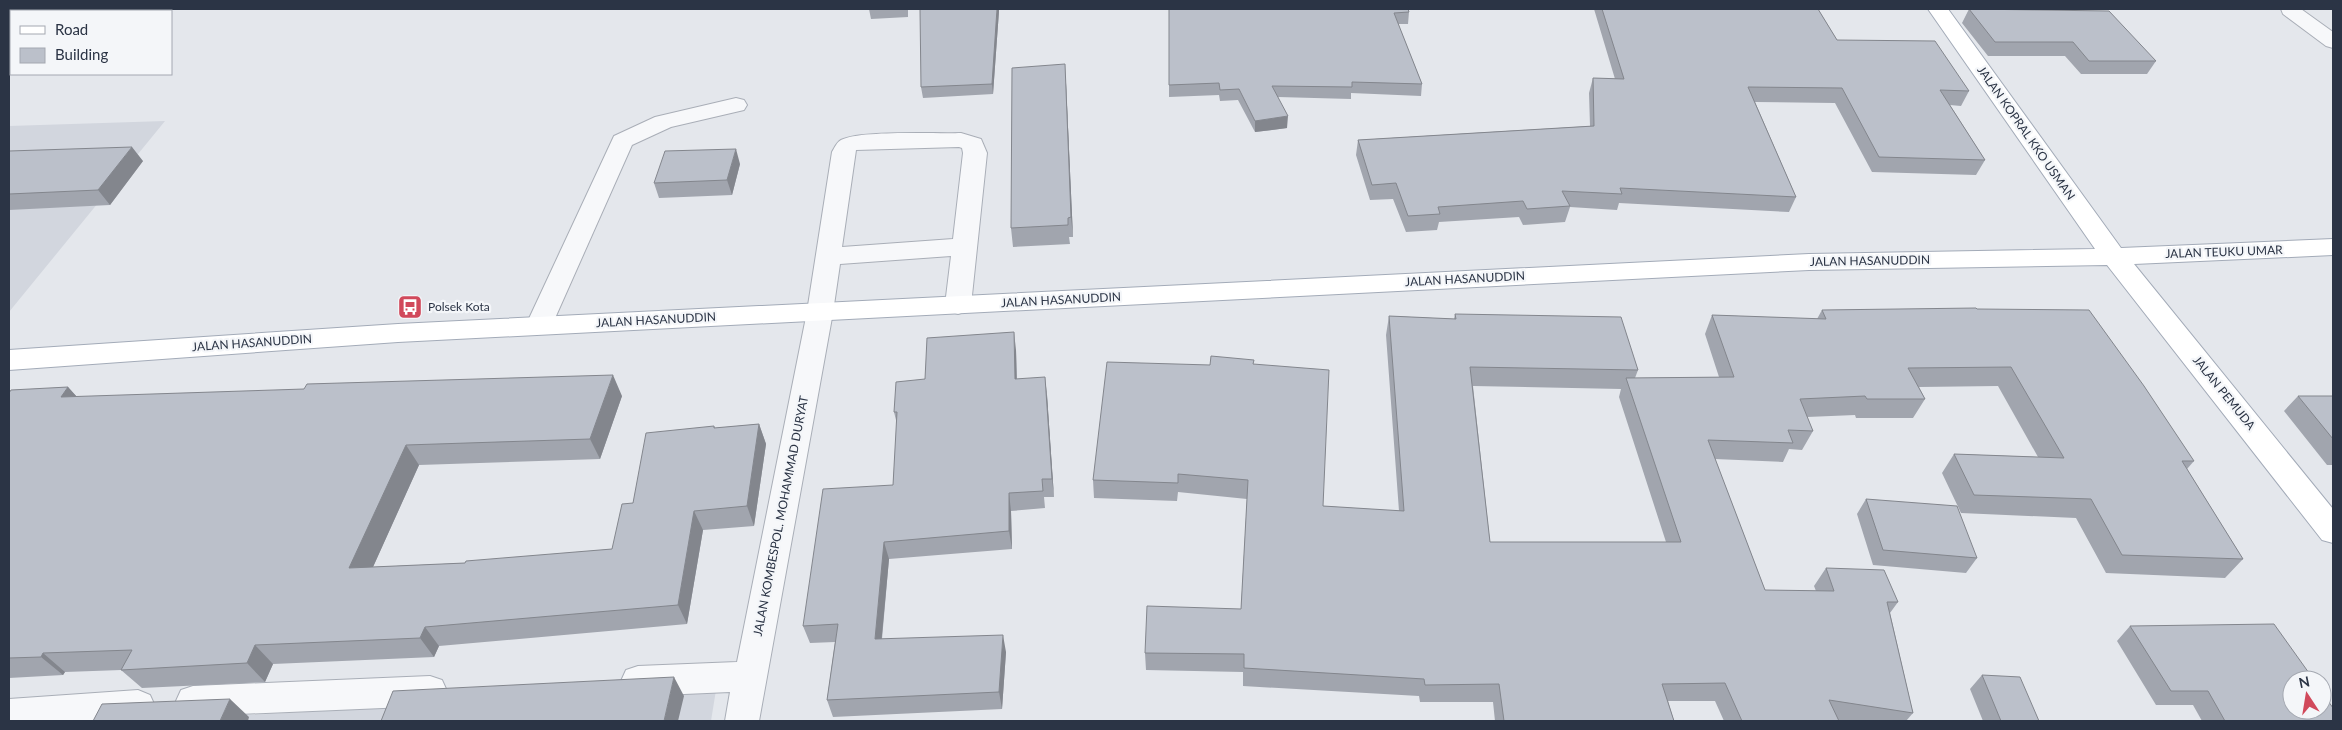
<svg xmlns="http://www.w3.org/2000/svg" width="2342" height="730" font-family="Lato,sans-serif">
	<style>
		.built { fill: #d2d6de }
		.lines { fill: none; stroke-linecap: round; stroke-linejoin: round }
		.minor-casing { stroke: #a9aeb7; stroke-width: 2 }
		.major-casing { stroke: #a3abb8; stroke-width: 2 }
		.minor { fill: #f7f8fa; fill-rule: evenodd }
		.major { fill: #fff; fill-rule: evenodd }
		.wall { fill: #a1a5ae; fill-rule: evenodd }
		.shaded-wall { fill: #83868d }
		.building { fill: #bbc0ca; stroke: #83868d }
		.labels { text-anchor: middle; stroke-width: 4.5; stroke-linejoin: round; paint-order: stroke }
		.street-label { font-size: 12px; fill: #2b3445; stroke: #f4f6f9 }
		.poi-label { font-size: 12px; fill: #2b3445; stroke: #f4f6f9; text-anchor: start }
	</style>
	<rect width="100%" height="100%" fill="#e4e7ec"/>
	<path class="built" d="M165,121L9,312V126Z
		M716,690L711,721H138Z"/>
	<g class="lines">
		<defs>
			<path id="minor" d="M2281,9H2301L2333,32V48L2326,46L2283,14Z
				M736,98L744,100L747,105L744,110L671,127L632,145L552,325L548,332L539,334L530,332L526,325L614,136L655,117Z
				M961,133L981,139L987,153L971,305L967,311L958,314L949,311L945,305L951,256L840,264L833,312L759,721H725L730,692L638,696L626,692L621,681L626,670L638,666L737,662L807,312L832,152C835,147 837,142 841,140C860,130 936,134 961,133ZM959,147L962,148L963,153L953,239L842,247L856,150Z
				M430,676L442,680L447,691L442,702L430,706L193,716L181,712L176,701L181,690L193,686Z
				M138,690L150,695L155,706L150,717L139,721H9V699Z"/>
			<path id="major" d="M1928,9H1948L2121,248L2333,239V255L2134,264L2333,509V543L2322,540L2107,265L1809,270L398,342L9,370V350L398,324L1809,254L2095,249Z"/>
		</defs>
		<use href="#minor" class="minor-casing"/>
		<use href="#major" class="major-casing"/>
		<use href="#minor" class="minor"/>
		<use href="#major" class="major"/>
	</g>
	<path class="wall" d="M869,9H908V17L871,19Z
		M1169,9L1409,12L1408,24H1398L1422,84L1421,96L1351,93V99L1278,97L1287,128L1255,132L1238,100L1220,101L1219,95L1169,97Z
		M1594,9H1818L1837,40L1969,91L1961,106L1950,105L1985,160L1976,175L1872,172L1835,103L1755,102L1796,197L1789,212L1619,203L1617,210L1570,207L1565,222L1523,225L1519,217L1439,222L1437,230L1406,232L1393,199L1370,200L1356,155L1358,140L1590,126L1589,93L1593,78L1615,79Z
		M1969,9L2156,61L2147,74H2081L2065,56H1988L1962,23Z
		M999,11L993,94L923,98L921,87Z
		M1066,83L1073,237H1069L1070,244L1013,247L1011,228Z
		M9,151L143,161L110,205L9,210Z
		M740,164L732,195L659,198L654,183Z
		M1977,309L2194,461L2187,469L2243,559L2225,578L2106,573L2076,518L1961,513L1942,473L1954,454L2038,457L1998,386L1919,387L1925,399L1913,418H1856L1855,415L1807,417L1813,431L1802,450L1789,449L1783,462L1715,459L1765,590L1816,591L1814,586L1826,568L1898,602L1890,613L1913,713L1906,721H1724L1715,701H1668L1674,721H1495L1493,702H1420L1419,696L1243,686V672L1146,670L1145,653L1241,609L1247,499L1178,492L1177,501L1094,498L1093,480L1210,365L1254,364L1323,506L1399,511L1386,335L1389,316L1454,319L1455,314L1638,370L1635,378L1719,377L1705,334L1712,315L1817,319L1822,310ZM1473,386L1621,389L1619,397L1666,542H1490Z
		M1016,350L1017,379L1047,395L1054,497H1044L1045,508L1011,511L1012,549L889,559L882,639L1006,652L1002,709L833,717L827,700L835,642L810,643L803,626L893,485L897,424L894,412Z
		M68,387L77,397L622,396L600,459L419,465L373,567L465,563L612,549L633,503L714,426L715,428L759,424L766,444L754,526L703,530L687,624L439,646L434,657L273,664L265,682L142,688L121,670L65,672L63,675L9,678V393Z
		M2298,396H2333V465H2327L2284,411Z
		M1866,499L1977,558L1966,573L1873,565L1857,514Z
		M2130,626L2333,721H2202L2193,705H2156L2117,641Z
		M1982,675L2039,721H1983L1970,689Z"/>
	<path class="shaded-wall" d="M997,9H999V11L993,94L992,84Z
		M1065,64L1066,83L1073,237L1071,217Z
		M1288,116L1287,128L1255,132V121Z
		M132,147L143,161L110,205L98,190Z
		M736,149L740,164L732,195L727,180Z
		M1014,332L1016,350L1017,397L1015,379Z
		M613,375L622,396L600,459L590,439Z
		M1045,377L1047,395L1054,497L1052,479Z
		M68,387L86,407L61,397Z
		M759,424L766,444L754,526L747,506Z
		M406,445L419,465L364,587L349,568Z
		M1009,493L1011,511L1012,549L1009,531Z
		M694,511L703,530L687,624L678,605Z
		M884,542L889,559L880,656L875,639Z
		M425,627L439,646L434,657L420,638Z
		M1003,635L1006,652L1002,709L999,692Z
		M255,645L273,664L265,682L247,663Z
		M43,653L65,672L63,675L41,657Z
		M674,677L684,696L678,721H664Z
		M230,699L249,717L248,721H220Z"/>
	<path class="building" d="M920,9H997L992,84L921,87Z
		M1169,9H1408L1409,12L1394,13L1422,84L1352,82V87L1272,86L1288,116L1255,121L1239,89L1220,90L1219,83L1169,85Z
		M1602,9H1818L1837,40L1935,41L1969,91L1940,90L1985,160L1879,157L1842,88L1748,87L1796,197L1620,188L1622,194L1562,191L1570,206L1527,209L1523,201L1438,207L1440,214L1408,216L1396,183L1372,185L1358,140L1594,126L1593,78L1624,79Z
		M1969,9L2109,11L2156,61H2089L2073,42H1995Z
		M1065,64L1071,217L1068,218V225L1011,228L1012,68Z
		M132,147L98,190L9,194V151Z
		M736,149L727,180L654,183L665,151Z
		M1976,308L1977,309L2089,310L2144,386L2194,461H2182L2243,559L2122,555L2091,499L1974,495L1954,454L2064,458L2011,367L1908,368L1925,399H1867L1865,396L1800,399L1813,431L1788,430L1793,443L1708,440L1765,590L1834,591L1826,568L1884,570L1898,602H1887L1913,713L1829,700L1839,721H1742L1725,683L1662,684L1674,721H1504L1499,684L1425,685L1424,679L1244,668V654L1145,653L1147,606L1241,609L1248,480L1178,474V483L1093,480L1107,362L1210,365L1211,356L1254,360L1253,364L1329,370L1323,506L1404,511L1389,316L1456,319L1455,314L1621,317L1638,370L1470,367L1490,542H1681L1626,378L1734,377L1712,315L1826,319L1822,310Z
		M1014,332L1015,379L1045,377L1052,479H1042L1043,491L1009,493V531L884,542L875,639L1003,635L999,692L827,700L838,624L803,626L823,489L893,485L897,412H894L896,382L925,379L927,338Z
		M613,375L590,439L406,445L349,568L465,563L466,561L612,549L622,504L633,503L646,433L714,426V428L759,424L747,506L694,511L678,605L425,627L420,638L255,645L247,663L121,670L132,650L43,653L41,657L9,658V393L11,390L68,387L61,397L304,389L307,384Z
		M2298,396H2333V439Z
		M1866,499L1957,506L1977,558L1883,550Z
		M2274,624L2314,680H2292V710H2322V692L2333,708V721H2225L2208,691H2171L2130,626Z
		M1982,675L2020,677L2039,721H2001Z
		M674,677L664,721H381L393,691Z
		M230,699L220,721H93L102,704Z"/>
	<defs>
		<symbol id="bus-square" viewBox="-11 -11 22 22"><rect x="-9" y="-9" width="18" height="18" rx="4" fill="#d1495b" stroke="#f4f6f9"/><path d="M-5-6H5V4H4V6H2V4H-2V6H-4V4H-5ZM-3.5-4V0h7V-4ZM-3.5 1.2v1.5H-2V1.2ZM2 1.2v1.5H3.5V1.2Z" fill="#fff"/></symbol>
	</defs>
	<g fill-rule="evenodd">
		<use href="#bus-square" x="396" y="293" width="28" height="28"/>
	</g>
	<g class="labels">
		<g class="street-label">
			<text transform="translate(2026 133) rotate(55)" y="4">JALAN KOPRAL KKO USMAN</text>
			<text transform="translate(2224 252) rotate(-2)" y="4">JALAN TEUKU UMAR</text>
			<text transform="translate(1870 261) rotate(-1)" y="4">JALAN HASANUDDIN</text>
			<text transform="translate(1465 279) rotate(-3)" y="4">JALAN HASANUDDIN</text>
			<text transform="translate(1061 300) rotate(-3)" y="4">JALAN HASANUDDIN</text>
			<text transform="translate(656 320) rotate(-3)" y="4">JALAN HASANUDDIN</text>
			<text transform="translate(252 343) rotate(-4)" y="4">JALAN HASANUDDIN</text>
			<text transform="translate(2224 393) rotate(51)" y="4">JALAN PEMUDA</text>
			<text transform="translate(781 516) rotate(-79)" y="4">JALAN KOMBESPOL. MOHAMMAD DURYAT</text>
		</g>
		<g class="poi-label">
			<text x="428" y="311">Polsek Kota</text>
		</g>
	</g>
	<rect width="2342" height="730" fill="none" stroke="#2b3445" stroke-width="20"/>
	<rect x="10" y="10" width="162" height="65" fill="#f4f6f9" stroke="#a4a8b1"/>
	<rect x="20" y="26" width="25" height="8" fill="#ffffff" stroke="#a4a8b1"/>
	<text x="55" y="35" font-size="15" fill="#2b3445">Road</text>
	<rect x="20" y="48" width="25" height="15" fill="#bbc0ca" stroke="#a4a8b1"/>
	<text x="55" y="60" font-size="15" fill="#2b3445">Building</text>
	<g transform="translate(2307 695) rotate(348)"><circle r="24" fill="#f4f6f9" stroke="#a4a8b1"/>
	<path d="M0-4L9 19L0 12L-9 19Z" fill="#d1495b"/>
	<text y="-8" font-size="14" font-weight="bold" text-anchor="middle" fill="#2b3445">N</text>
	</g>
</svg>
